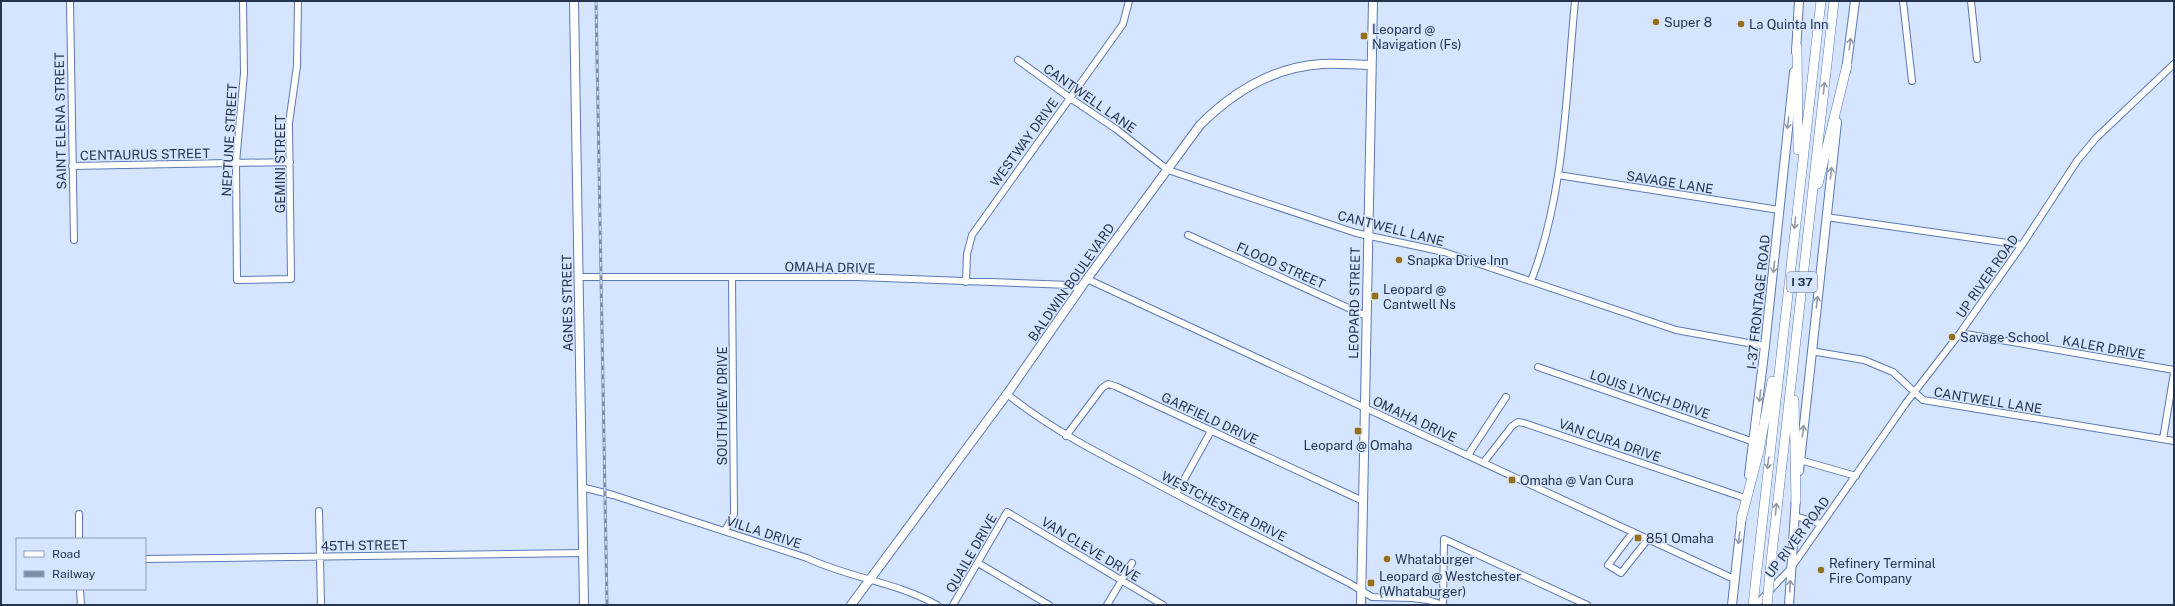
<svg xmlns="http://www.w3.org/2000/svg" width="2175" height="606" font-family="'Public Sans',sans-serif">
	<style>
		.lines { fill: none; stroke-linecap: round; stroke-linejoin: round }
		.minor-casing { stroke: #5a79b6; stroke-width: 8 }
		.major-casing { stroke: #5a79b6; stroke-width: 10 }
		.highway-casing { stroke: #5a79b6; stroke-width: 10 }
		.minor { stroke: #fff; stroke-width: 6 }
		.major { stroke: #fff; stroke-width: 8 }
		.highway { stroke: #fff; stroke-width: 9 }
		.rail-casing { stroke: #7e8ca7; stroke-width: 3 }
		.rail { stroke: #d5e4ff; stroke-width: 1.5; stroke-dasharray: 4.5; stroke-linecap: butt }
		.highway-bridge-casing { stroke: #5a79b6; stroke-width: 10; stroke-linecap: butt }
		.highway-bridge { stroke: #fff; stroke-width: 9 }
		.oneway { stroke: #9299a6 }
		.poi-dot { fill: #956f18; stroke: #d5e4ff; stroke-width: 1.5 }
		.labels { text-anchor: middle; stroke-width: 3; stroke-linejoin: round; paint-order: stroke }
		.shield { fill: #d5e4ff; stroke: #5a6882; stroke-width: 1 }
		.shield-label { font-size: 12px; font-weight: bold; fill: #25334d }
		.poi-label { font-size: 13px; fill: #25334d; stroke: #d5e4ff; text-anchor: start }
		.street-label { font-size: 13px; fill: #25334d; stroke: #d5e4ff }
	</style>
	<rect width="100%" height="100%" fill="#d5e4ff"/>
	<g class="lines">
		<defs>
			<path id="minor" d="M70,1L74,240
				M243,1L244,73L236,163L237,280L291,279L289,123L297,66L298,1
				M1903,1L1912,81
				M1971,1L1977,59
				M1018,60L1070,98L1116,129L1168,170L1356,233L1444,252L1676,330L1765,346
				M72,166L290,162
				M1558,175L1779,210
				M1826,217L2022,245
				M1188,235L1366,316
				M578,277H857L1070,285L1080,290
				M1087,279L1734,579
				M1531,281C1565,194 1566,94 1575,1
				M966,282L967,254L972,235L1123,24L1129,1
				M1960,333L2174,370
				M1811,351L1864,360L1893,372L1923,400L2174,441
				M1538,367L1754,442
				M1007,394C1049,428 1096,452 1144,477C1212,514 1281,548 1349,583L1372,597L1412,598L1428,600L1443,605
				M1066,436L1102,388L1108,384L1115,386L1363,501
				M2163,439L2174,373
				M1468,455L1506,397
				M1800,460L1856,476
				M1484,462L1512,426L1518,422L1524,423L1745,498
				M581,487L613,495L807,558C849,578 896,582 937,605
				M1176,494L1211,431
				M319,511L321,605
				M79,514V539
				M1795,516L1821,524
				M725,531L734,514L732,277
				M1633,532L1608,565L1621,573L1648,539
				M145,559L583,553
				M978,563L1049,605
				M80,589L81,605
				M953,605L1007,512L1163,605
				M1107,605L1132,563
				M1443,605L1444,539L1587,605
				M1756,605L1791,568L1906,403L1960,333L2022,245L2077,161L2096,138L2174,64"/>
			<path id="major" d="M574,1L584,605
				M1796,52L1799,1
				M1846,71L1855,1
				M1799,471L1837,122
				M1749,475L1765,346L1794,72
				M851,605L1007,394L1087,279L1200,125C1234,91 1273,67 1322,64C1338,63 1355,65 1371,65
				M1361,605L1373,1
				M1732,605L1742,514
				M1789,605L1796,496"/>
			<path id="highway" d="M1797,47L1798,150
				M1818,184L1847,65
				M1794,400L1796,501
				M1741,520L1759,451L1772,381
				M1771,562L1834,1
				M1753,605L1821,1"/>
		</defs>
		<use href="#minor" class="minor-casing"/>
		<use href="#major" class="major-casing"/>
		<use href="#highway" class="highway-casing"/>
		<use href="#minor" class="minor"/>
		<use href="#major" class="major"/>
		<use href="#highway" class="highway"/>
		<defs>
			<path id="rail" d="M596,1L607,605"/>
		</defs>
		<use href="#rail" class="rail-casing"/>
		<use href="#rail" class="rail"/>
		<defs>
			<path id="highway-bridge" d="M1767,605L1771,562"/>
		</defs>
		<use href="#highway-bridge" class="highway-bridge-casing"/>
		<use href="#highway-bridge" class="highway-bridge"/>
	</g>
	<defs><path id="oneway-shaft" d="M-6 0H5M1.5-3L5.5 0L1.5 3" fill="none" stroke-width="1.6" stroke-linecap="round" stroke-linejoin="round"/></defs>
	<g class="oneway">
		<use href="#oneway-shaft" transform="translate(1850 44) rotate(-82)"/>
		<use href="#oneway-shaft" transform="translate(1824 88) rotate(-84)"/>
		<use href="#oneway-shaft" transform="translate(1788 123) rotate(96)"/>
		<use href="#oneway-shaft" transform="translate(1831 173) rotate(-84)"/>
		<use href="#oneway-shaft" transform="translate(1795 223) rotate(96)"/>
		<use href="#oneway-shaft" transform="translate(1774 267) rotate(96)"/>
		<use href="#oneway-shaft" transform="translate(1817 302) rotate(-84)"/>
		<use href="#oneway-shaft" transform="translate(1760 396) rotate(97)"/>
		<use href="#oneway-shaft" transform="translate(1803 431) rotate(-84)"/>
		<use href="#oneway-shaft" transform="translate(1768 463) rotate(97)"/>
		<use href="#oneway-shaft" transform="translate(1776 509) rotate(-84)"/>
		<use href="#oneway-shaft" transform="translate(1739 538) rotate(97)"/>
		<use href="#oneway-shaft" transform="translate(1790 586) rotate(-87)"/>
	</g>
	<g class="poi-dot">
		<circle cx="1656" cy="22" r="4"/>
		<circle cx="1741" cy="24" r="4"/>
		<rect x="1360" y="32" width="8" height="8" rx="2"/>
		<circle cx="1399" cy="260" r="4"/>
		<rect x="1371" y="292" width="8" height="8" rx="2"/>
		<circle cx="1952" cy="337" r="4"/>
		<rect x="1354" y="427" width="8" height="8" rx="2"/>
		<rect x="1508" y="476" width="8" height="8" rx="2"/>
		<rect x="1634" y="534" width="8" height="8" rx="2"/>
		<circle cx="1387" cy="559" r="4"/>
		<circle cx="1821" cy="570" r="4"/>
		<rect x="1367" y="579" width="8" height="8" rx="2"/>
	</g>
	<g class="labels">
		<rect class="shield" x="1787" y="272" width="30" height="20" rx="3"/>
		<g class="shield-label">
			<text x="1802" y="286">I 37</text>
		</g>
		<g class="poi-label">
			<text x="1664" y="27">Super 8</text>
			<text x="1749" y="29">La Quinta Inn</text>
			<text x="1372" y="34">Leopard @<tspan x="1372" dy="15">Navigation (Fs)</tspan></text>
			<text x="1407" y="265">Snapka Drive Inn</text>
			<text x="1383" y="294">Leopard @<tspan x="1383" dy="15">Cantwell Ns</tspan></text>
			<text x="1960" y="342">Savage School</text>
			<text x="1358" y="450" text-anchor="middle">Leopard @ Omaha</text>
			<text x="1520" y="485">Omaha @ Van Cura</text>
			<text x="1646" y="543">851 Omaha</text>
			<text x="1395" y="564">Whataburger</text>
			<text x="1829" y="568">Refinery Terminal<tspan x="1829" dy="15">Fire Company</tspan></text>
			<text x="1379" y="581">Leopard @ Westchester<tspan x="1379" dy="15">(Whataburger)</tspan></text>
		</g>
		<g class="street-label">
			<text transform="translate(1090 98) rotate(35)" y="5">CANTWELL LANE</text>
			<text transform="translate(60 121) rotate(-91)" y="5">SAINT ELENA STREET</text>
			<text transform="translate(229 140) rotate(-87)" y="5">NEPTUNE STREET</text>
			<text transform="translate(1024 142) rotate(-54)" y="5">WESTWAY DRIVE</text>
			<text transform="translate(145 154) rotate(-1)" y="5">CENTAURUS STREET</text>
			<text transform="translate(280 164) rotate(-90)" y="5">GEMINI STREET</text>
			<text transform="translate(1670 182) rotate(9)" y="5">SAVAGE LANE</text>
			<text transform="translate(1391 228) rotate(14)" y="5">CANTWELL LANE</text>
			<text transform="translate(1281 265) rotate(24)" y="5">FLOOD STREET</text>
			<text transform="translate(830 267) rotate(1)" y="5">OMAHA DRIVE</text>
			<text transform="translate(1987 276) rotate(-55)" y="5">UP RIVER ROAD</text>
			<text transform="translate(1071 282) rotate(-55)" y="5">BALDWIN BOULEVARD</text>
			<text transform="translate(1758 302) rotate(-84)" y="5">I-37 FRONTAGE ROAD</text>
			<text transform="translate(567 303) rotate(-91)" y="5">AGNES STREET</text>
			<text transform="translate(1354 303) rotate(-89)" y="5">LEOPARD STREET</text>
			<text transform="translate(2104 347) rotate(10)" y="5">KALER DRIVE</text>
			<text transform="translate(1650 394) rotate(19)" y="5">LOUIS LYNCH DRIVE</text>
			<text transform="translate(1988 400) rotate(9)" y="5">CANTWELL LANE</text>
			<text transform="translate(722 406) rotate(-90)" y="5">SOUTHVIEW DRIVE</text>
			<text transform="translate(1210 418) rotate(25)" y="5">GARFIELD DRIVE</text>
			<text transform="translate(1415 419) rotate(25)" y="5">OMAHA DRIVE</text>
			<text transform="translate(1610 440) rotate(19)" y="5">VAN CURA DRIVE</text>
			<text transform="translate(1224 506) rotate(27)" y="5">WESTCHESTER DRIVE</text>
			<text transform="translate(764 532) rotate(18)" y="5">VILLA DRIVE</text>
			<text transform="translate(1797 537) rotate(-53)" y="5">UP RIVER ROAD</text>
			<text transform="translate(364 545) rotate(-1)" y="5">45TH STREET</text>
			<text transform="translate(1091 549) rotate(31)" y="5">VAN CLEVE DRIVE</text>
			<text transform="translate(971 553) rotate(-60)" y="5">QUAILE DRIVE</text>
		</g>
	</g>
	<rect width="2175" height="606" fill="none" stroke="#25334d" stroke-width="4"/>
	<rect x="16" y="538" width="130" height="52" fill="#d5e4ff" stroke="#8f9db8"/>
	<rect x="24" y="551" width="20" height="6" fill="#ffffff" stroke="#8f9db8"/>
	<text x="52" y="558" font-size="12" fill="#25334d">Road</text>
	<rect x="24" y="571" width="20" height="6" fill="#7e8ca7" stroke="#8f9db8"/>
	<text x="52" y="578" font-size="12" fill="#25334d">Railway</text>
</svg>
